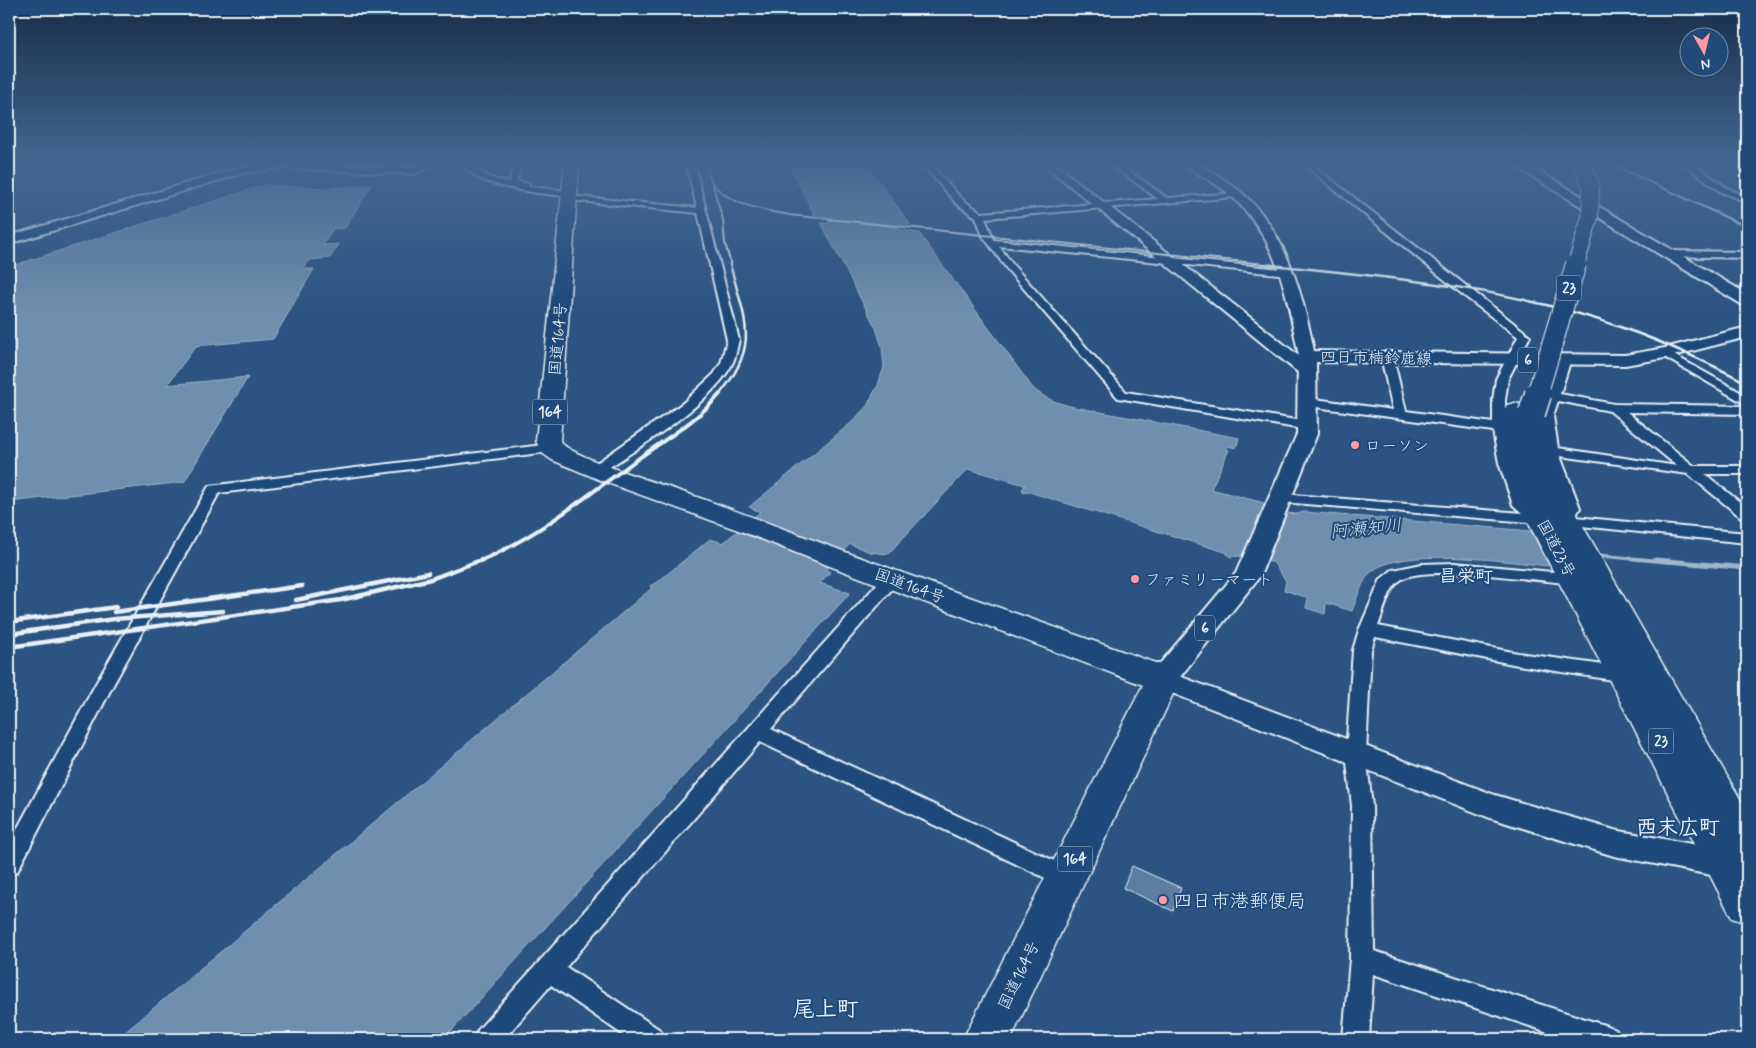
<svg xmlns="http://www.w3.org/2000/svg" width="1756" height="1048" font-family="Mynerve,'Klee One',sans-serif">
	<style>
		.water { fill: #708ead; stroke: #a0b6cb }
		.lines { fill: none; stroke-linecap: round; stroke-linejoin: round }
		.stream-far1 { stroke: #a0b6cb; stroke-width: 4 }
		.stream { stroke: #a0b6cb; stroke-width: 5 }
		.building { fill: #5d7da1; stroke: #e8f1f8 }
		.street-casing { stroke: #e8f1f8; stroke-width: 4 }
		.secondary-casing { stroke: #e8f1f8; stroke-width: 4 }
		.primary-casing { stroke: #e8f1f8; stroke-width: 4 }
		.highway-casing { stroke: #e8f1f8; stroke-width: 3 }
		.street { fill: #1f4a7a; fill-rule: evenodd }
		.secondary { fill: #1f4a7a; fill-rule: evenodd }
		.primary { fill: #1f4a7a; fill-rule: evenodd }
		.highway { fill: #1f4a7a; fill-rule: evenodd }
		.rail-far3 { stroke: #e8f1f8; stroke-width: 2 }
		.rail-far2 { stroke: #e8f1f8; stroke-width: 2.5 }
		.rail-far1 { stroke: #e8f1f8; stroke-width: 4 }
		.rail { stroke: #e8f1f8; stroke-width: 4.5 }
		.highway-bridge-far2-casing { stroke: #e8f1f8; stroke-width: 18; stroke-linecap: butt }
		.highway-bridge-far1-casing { stroke: #e8f1f8; stroke-width: 22; stroke-linecap: butt }
		.highway-bridge-casing { stroke: #e8f1f8; stroke-width: 29; stroke-linecap: butt }
		.highway-bridge-far2 { stroke: #1f4a7a; stroke-width: 16 }
		.highway-bridge-far1 { stroke: #1f4a7a; stroke-width: 20 }
		.highway-bridge { stroke: #1f4a7a; stroke-width: 26 }
		.poi-dot { fill: #ff9aa2; stroke: #1f4a7a; stroke-width: 2 }
		.labels { text-anchor: middle; stroke-width: 4; stroke-linejoin: round; paint-order: stroke }
		.shield { fill: #1f4a7a; stroke: #acbfd2; stroke-width: 1 }
		.shield-label { font-size: 15px; font-weight: bold; fill: #e8f1f8 }
		.street-label { font-size: 16px; fill: #e8f1f8; stroke: #1f4a7a }
		.poi-label { font-size: 16px; fill: #e8f1f8; stroke: #1f4a7a; text-anchor: start }
		.water-label { font-size: 18px; font-style: italic; fill: #d0dde9; stroke: #1f4a7a }
		.neighbourhood-label { font-size: 18px; font-weight: bold; fill: #e8f1f8; stroke: #1f4a7a }
		.near-poi-label { font-size: 19px; fill: #e8f1f8; stroke: #1f4a7a; text-anchor: start }
		.near-neighbourhood-label { font-size: 21px; font-weight: bold; fill: #e8f1f8; stroke: #1f4a7a }
		.near-quarter-label { font-size: 22px; font-weight: bold; fill: #e8f1f8; stroke: #1f4a7a }
	</style>
	<rect width="100%" height="100%" fill="#2b5482"/>
	<filter id="ink" filterUnits="userSpaceOnUse"><feTurbulence type="fractalNoise" baseFrequency=".02" numOctaves="2"/><feDisplacementMap in="SourceGraphic" scale="10" xChannelSelector="R" yChannelSelector="G"/><feConvolveMatrix kernelMatrix="1 2 1 2 8 2 1 2 1" color-interpolation-filters="sRGB"/></filter>
	<g filter="url(#ink)">
		<path class="water" d="M788,163H866L910,224L894,225L892,228L919,233L1032,387C1044,399 1058,403 1074,407L1239,438L1236,448L1228,446L1227,449L1229,450L1211,489L1287,509L1288,513L1297,514L1304,512L1531,531L1548,566C1510,562 1398,545 1370,573C1363,579 1356,601 1352,611L1326,603L1325,614L1306,608L1308,598L1284,590L1286,581L1273,562C1257,563 1247,553 1231,557L1225,552L1029,492H1023L1024,491L1022,490L1025,485L968,469L888,554L870,552L850,544L826,570L830,572L820,583L850,593L444,1039H117L652,588L650,586L653,584H655L710,539L723,543L760,512L749,507L851,423L867,406L878,385L884,367L882,347L876,328L821,223H828L832,218L815,216Z
			M264,185L329,188L372,185L345,228L333,229L323,245L339,244L330,258L310,260L303,269H314L273,339L196,346L167,385L248,377L184,482L9,502V267Z"/>
		<g class="lines">
			<path class="stream-far1" d="M1594,555L1671,562"/>
			<path class="stream" d="M1656,560L1747,568"/>
		</g>
		<path class="building" d="M1132,866L1181,888L1173,911L1123,888Z"/>
		<g class="lines">
			<defs>
				<path id="street" d="M462,163H470L488,177L510,183L513,163H521L517,181L529,184V187L570,191L574,193C564,201 496,186 483,180C474,176 468,170 462,163Z
					M686,163H694L739,340C737,347 736,356 733,362C713,404 639,447 601,473H591L589,470L591,467L683,403L714,374L721,363L727,340L698,213L569,200L565,198L569,196L697,208Z
					M921,163H929L963,200L982,213L1158,199L1109,163H1118L1167,198L1239,193L1240,195L1236,197L985,218L994,240L1291,270L1293,272L1288,275L999,246L1013,265L1126,392L1308,422L1314,426L1308,430L1118,398L1007,269L983,236L976,217L957,204Z
					M1302,163H1310L1530,336L1508,379L1505,400V428L1513,463L1527,503L1547,519L1545,522L1540,523L1281,502L1276,501L1274,498L1276,495L1281,494L1522,513L1513,505L1499,463L1493,431L1308,406L1302,402L1308,398L1393,410L1381,357L1387,354L1393,357L1406,411L1493,423V400L1496,379L1518,337L1467,298Z
					M1453,163H1460L1461,164L1457,166Z
					M1683,163H1692L1727,188L1747,197V202L1721,192Z
					M1669,251L1747,252V258L1666,256V252Z
					M1665,350L1747,396V405L1661,355L1659,353L1661,351Z
					M1565,356L1571,359L1560,394L1614,404L1747,406V414L1627,412L1694,466H1747V474H1705L1747,508V519L1742,518L1688,474L1560,456L1580,508L1575,517L1747,533V543L1561,524L1559,521L1566,508L1552,475L1545,451L1541,416L1559,359ZM1558,401L1610,411L1677,466L1558,448L1553,416Z
					M551,444L558,448L556,451L219,493L112,687L17,872L9,875V844L94,687L209,486Z
					M1455,563L1574,574L1580,575L1582,579L1580,583L1574,584C1541,581 1426,564 1402,579C1388,587 1384,612 1378,626L1518,653L1625,668L1631,670L1634,675L1631,680L1625,682L1518,665L1375,637L1371,650L1366,754L1372,806L1374,951L1607,1026L1616,1030L1620,1039H1569L1373,974L1369,1039H1343L1350,959L1352,806L1346,754L1353,650L1359,630L1381,579L1392,570L1398,569L1422,564Z
					M892,573L898,574L900,578L898,582L771,729L1074,870L1077,877L1074,884L1066,887L1058,884L760,742L566,967L660,1030L664,1039H629L551,985L504,1039H474L478,1030L886,574Z"/>
				<path id="secondary" d="M266,163L412,168L421,163H436L414,174L279,168L243,173L9,244V236L238,168Z
					M1042,163H1054L1299,356C1286,295 1280,239 1229,194C1216,182 1197,176 1185,163C1200,163 1210,171 1223,179C1284,217 1302,290 1315,356L1313,359L1304,360L1314,370L1312,374H1300Z
					M1163,670L1495,795L1614,830L1747,854V882L1614,856L1490,818L1154,686L1150,679L1154,672Z"/>
				<path id="primary" d="M1510,163H1525L1747,294V306L1741,304Z
					M1747,327V337L1665,358L1625,365L1316,362L1317,434L1260,576L1173,686L1163,690L1153,686L1149,679L1153,672L1236,573L1297,434L1298,356L1301,352L1307,351L1625,355L1665,348Z"/>
				<path id="highway" d="M565,163H579L560,441C568,456 658,483 677,490C735,510 791,532 848,553C956,593 1066,631 1175,670L1180,679L1011,1039H963L1143,685L827,565L738,530L605,482L552,460L542,453L536,441Z
					M1515,403L1523,405L1525,408L1532,406L1540,408L1544,413L1553,463L1580,521L1747,811V923L1732,918L1527,520C1519,496 1492,426 1507,405Z"/>
			</defs>
			<use href="#street" class="street-casing"/>
			<use href="#secondary" class="secondary-casing"/>
			<use href="#primary" class="primary-casing"/>
			<use href="#highway" class="highway-casing"/>
			<use href="#street" class="street"/>
			<use href="#secondary" class="secondary"/>
			<use href="#primary" class="primary"/>
			<use href="#highway" class="highway"/>
			<path class="rail-far3" d="M706,163C708,169 708,176 712,182C727,205 764,210 789,215L1274,265
				M1609,163L1747,227
				M712,183L723,220L725,243L731,265"/>
			<path class="rail-far2" d="M1262,264C1383,277 1507,286 1623,328C1666,343 1707,362 1747,383
				M719,395C761,345 745,321 730,264"/>
			<path class="rail-far1" d="M478,562C537,537 588,495 639,458C667,438 698,420 720,394"/>
			<path class="rail" d="M296,600L428,573
				M114,612L302,586
				M9,622L116,607
				M9,634L114,619L223,611
				M9,647L341,600L431,579L481,560"/>
			<defs>
				<path id="highway-bridge-far2" d="M1576,265L1590,217L1591,185L1581,163"/>
				<path id="highway-bridge-far1" d="M1537,395L1576,264"/>
				<path id="highway-bridge" d="M1532,413L1538,394"/>
			</defs>
			<use href="#highway-bridge-far2" class="highway-bridge-far2-casing"/>
			<use href="#highway-bridge-far1" class="highway-bridge-far1-casing"/>
			<use href="#highway-bridge" class="highway-bridge-casing"/>
			<use href="#highway-bridge-far2" class="highway-bridge-far2"/>
			<use href="#highway-bridge-far1" class="highway-bridge-far1"/>
			<use href="#highway-bridge" class="highway-bridge"/>
		</g>
	</g>
	<linearGradient id="sky" x2="0" y2="1"><stop stop-color="#182e48"/><stop offset="0.53" stop-color="#446792"/><stop offset="1" stop-color="#446792" stop-opacity="0"/></linearGradient>
	<rect width="1756" height="310" fill="url(#sky)"/>
	<g class="poi-dot">
		<circle cx="1355" cy="445" r="5"/>
		<circle cx="1135" cy="579" r="5"/>
		<circle cx="1163" cy="900" r="5"/>
	</g>
	<g class="labels">
		<g class="shield">
			<rect x="1556.5" y="275.5" width="25" height="25" rx="4"/>
			<rect x="1518" y="347.5" width="20" height="25" rx="4"/>
			<rect x="532.5" y="399.5" width="35" height="25" rx="4"/>
			<rect x="1195" y="615.5" width="20" height="25" rx="4"/>
			<rect x="1648.5" y="728.5" width="25" height="25" rx="4"/>
			<rect x="1057.5" y="846.5" width="35" height="25" rx="4"/>
		</g>
		<g class="shield-label">
			<text x="1569" y="293">23</text>
			<text x="1528" y="365">6</text>
			<text x="550" y="417">164</text>
			<text x="1205" y="633">6</text>
			<text x="1661" y="746">23</text>
			<text x="1075" y="864">164</text>
		</g>
		<g class="street-label">
			<text transform="translate(557 339) rotate(-85)" y="6">国道164号</text>
			<text transform="translate(1376 357) rotate(1)" y="6">四日市楠鈴鹿線</text>
			<text transform="translate(1557 548) rotate(62)" y="6">国道23号</text>
			<text transform="translate(910 585) rotate(20)" y="6">国道164号</text>
			<text transform="translate(1018 975) rotate(-64)" y="6">国道164号</text>
		</g>
		<g class="poi-label">
			<text x="1365" y="451">ローソン</text>
			<text x="1145" y="585">ファミリーマート</text>
		</g>
		<g class="water-label">
			<text transform="translate(1366 528) rotate(-6)" y="6">阿瀬知川</text>
		</g>
		<g class="neighbourhood-label">
			<text x="1466" y="582">昌栄町</text>
		</g>
		<g class="near-poi-label">
			<text x="1173" y="907">四日市港郵便局</text>
		</g>
		<g class="near-neighbourhood-label">
			<text x="1678" y="834">西末広町</text>
		</g>
		<g class="near-quarter-label">
			<text x="826" y="1016">尾上町</text>
		</g>
	</g>
	<rect width="1756" height="1048" fill="none" stroke="#1f4a7a" stroke-width="30"/>
	<rect x="15" y="15" width="1726" height="1018" fill="none" stroke="#e8f1f8" stroke-width="2" filter="url(#ink)"/>
	<g transform="translate(1704 52) rotate(172)"><circle r="24" fill="#1f4a7a" stroke="#6f8dac"/>
	<path d="M0-4L9 19L0 12L-9 19Z" fill="#ff9aa2"/>
	<text y="-8" font-size="14" font-weight="bold" text-anchor="middle" fill="#e8f1f8">N</text>
	</g>
</svg>
